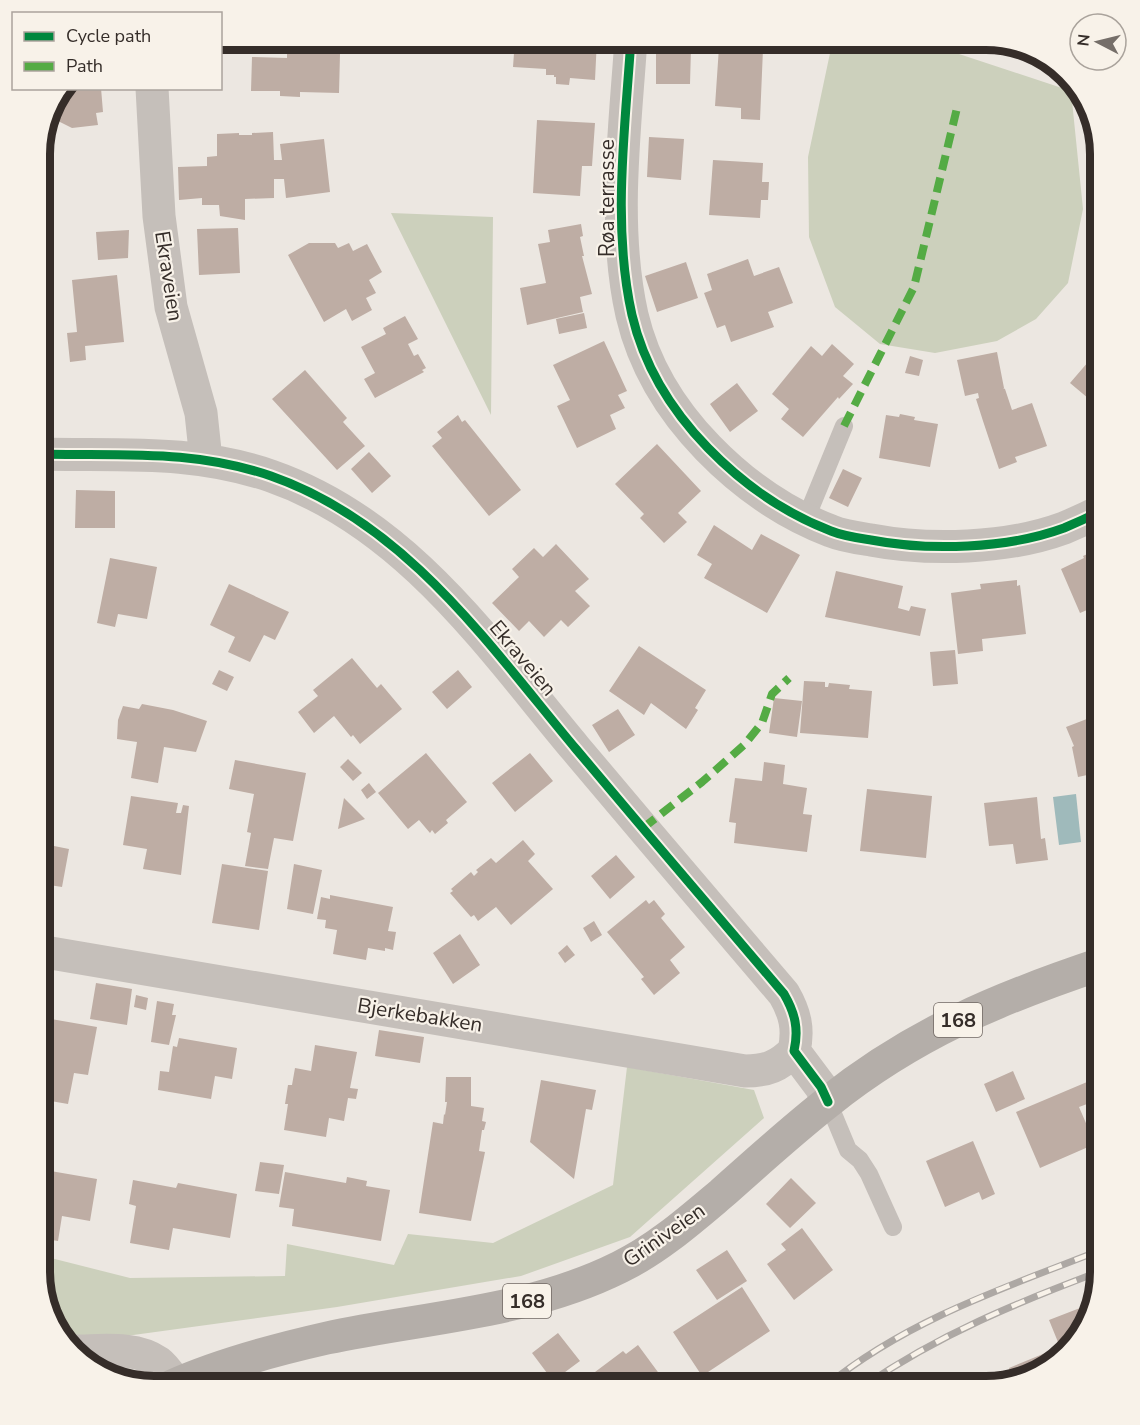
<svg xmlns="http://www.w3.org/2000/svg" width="1140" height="1425" font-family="'Nunito Sans',sans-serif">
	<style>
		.green { fill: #ccd0bc }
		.water { fill: #9fbabb }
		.building { fill: #beada4 }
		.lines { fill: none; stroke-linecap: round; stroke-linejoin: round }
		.lane { stroke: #c5bfba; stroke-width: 18 }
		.street { stroke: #c5bfba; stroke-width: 33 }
		.primary { stroke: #b4aea9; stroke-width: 33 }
		.rail-casing { stroke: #ada8a4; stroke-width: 7 }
		.rail { stroke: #f8f2e9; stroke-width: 4.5; stroke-dasharray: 14; stroke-linecap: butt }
		.quiet { stroke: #54ab44; stroke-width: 8; stroke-dasharray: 15 8; stroke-linecap: butt }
		.cycleway-casing { stroke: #f8f2e9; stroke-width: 13 }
		.cycleway { stroke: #00873e; stroke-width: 9 }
		.labels { text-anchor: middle; stroke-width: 4.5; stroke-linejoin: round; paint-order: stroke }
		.shield { fill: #f8f2e9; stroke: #706863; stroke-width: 1.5 }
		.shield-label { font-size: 20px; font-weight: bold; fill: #352d29 }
		.street-label { font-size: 21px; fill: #352d29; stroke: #f8f2e9 }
		.rim { fill: none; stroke: #352d29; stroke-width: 8 }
	</style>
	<rect width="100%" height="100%" fill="#ece7e1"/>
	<path class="green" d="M833,39L956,53L1071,91L1083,209L1068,283L1036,319L997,341L935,353L880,344L835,307L809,237L808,157Z
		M391,213L493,217L491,415Z
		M627,1067L754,1090L764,1118L630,1237L521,1276L337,1307L126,1336L59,1335L39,1271V1255L130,1278L285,1276L287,1244L394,1265L408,1234L493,1243L613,1185Z"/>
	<path class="water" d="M1076,794L1081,842L1059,845L1053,797Z"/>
	<path class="building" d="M287,39H336V54H340L339,93L300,92V97L280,96V91H251L252,57L287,58Z
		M515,39H597L595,80L570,78L569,85L556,84V77H554V75H546V69L513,67Z
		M719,47L763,49L760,120L741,119V108L715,106Z
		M656,48H691L690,84H656Z
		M62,88H101L103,112L96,113L98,125L72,128L48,116L51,103Z
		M537,120L595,123L592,166H582L580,196L533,193Z
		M273,132L274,160H282L280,144L324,139L330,192L286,198L284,179H274V198L245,199V220L220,216L219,205H202V198L179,200L178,167L207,166V157L217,156V134L239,133V135H252V133Z
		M649,137L684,139L681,180L647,177Z
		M713,160L763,163L762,182H769L768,200H761L760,218L709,215Z
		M581,224L583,236L580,237L584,256H582L592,294L580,297L583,312L527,325L520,288L546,283L538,244L550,242L548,230Z
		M238,228L240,273L199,275L197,229Z
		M129,230L128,258L98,260L96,232Z
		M309,243H335L338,248L349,243L353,251L367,244L382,272L369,280L376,293L366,298L372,310L352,321L346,309L324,322L288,255Z
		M748,259L754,276L779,267L793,303L768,312L774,327L731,342L725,325L717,328L704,293L712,290L707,274Z
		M686,262L698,298L657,312L645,276Z
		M117,275L124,342L85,346L86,360L70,362L67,333L77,332L72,280Z
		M584,313L587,328L559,334L556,319Z
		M405,316L418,339L408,344L414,356L418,354L426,368L422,370L424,372L375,398L364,379L375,373L361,347L386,334L383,328Z
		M604,341L627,391L618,395L625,408L610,415L616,429L577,448L557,406L570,400L553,365Z
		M832,344L854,364L843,376L853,384L839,399L838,397L803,437L781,419L789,409L772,394L811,346L822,356Z
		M1101,347V409L1070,383Z
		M997,352L1004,388H1003L1005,389L1012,410L1032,403L1047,446L1015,457L1017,462L999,469L983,421L976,399L979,398L978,393L965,396L957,360Z
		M910,356L923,360L919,376L905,373Z
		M305,370L347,418L343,422L365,446L337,470L272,399Z
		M737,383L758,411L730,432L710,404Z
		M900,414L915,417L914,420L938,424L930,467L879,458L886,415L899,417Z
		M458,415L462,422L465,420L521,490L489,516L432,446L442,438L437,432Z
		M657,444L701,491L678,513L687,522L664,543L640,518L644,514L615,484Z
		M369,452L391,476L372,493L351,469Z
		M843,469L862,478L848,507L829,498Z
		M76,490L115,491V528H75Z
		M714,525L752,550L761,534L800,555L767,613L704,578L712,564L697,555Z
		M556,544L589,579L575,591L590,606L568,627L561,620L544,637L529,621L519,631L492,603L519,577L512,569L534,548L543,557Z
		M1094,551L1095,554L1101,551V604L1080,613L1061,569L1084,558L1083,556Z
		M110,558L157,567L147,619L118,614L115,627L97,623Z
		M836,571L903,586L898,608L909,611L911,606L926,609L920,636L825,617Z
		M39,575H50L51,602H39Z
		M1017,580V586L1020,585L1026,634L982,639L983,651L958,654L951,593L981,589L980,584Z
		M229,584L289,612L275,640L264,635L250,662L228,652L235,637L210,625Z
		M639,646L706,690L695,708L698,710L686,729L651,703L644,715L609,691Z
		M955,650L958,684L933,686L930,652Z
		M352,658L377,688L381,684L402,709L360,744L353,735L351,737L334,716L314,733L298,712L318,696L313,690Z
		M219,670L234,677L227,691L212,684Z
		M458,670L472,687L447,709L432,692Z
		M804,681L825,682V687H828L829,683L850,685L849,689L872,691L868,738L800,733Z
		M774,698L802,701L797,737L769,733Z
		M142,704L173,710L207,721L196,752L164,747L158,783L131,778L137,742L117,739L118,720L123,706L139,709Z
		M618,709L635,735L609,752L592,725Z
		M1092,717L1101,740V772L1078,777L1072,747L1074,746L1066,727Z
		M426,753L467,802L446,820L448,823L435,834L432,830L430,833L419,820L408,829L378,793Z
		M530,753L553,781L515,812L492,783Z
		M348,759L362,773L353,781L340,767Z
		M235,760L306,773L293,841L274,838L268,869L245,866L251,833L247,832L254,794L229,789Z
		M764,762L785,765L783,784L807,788L803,814L812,815L807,852L734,843L736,823L729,822L735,778L762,781Z
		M369,783L376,792L367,799L361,790Z
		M867,789L932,796L926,858L860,851Z
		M131,796L178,803L176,813H181L183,805L189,806L181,875L143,869L147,849L123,845Z
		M1037,797L1041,839L1045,838L1048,860L1016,864L1013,844L989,846L984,803Z
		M344,798L365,819L338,829Z
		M523,840L535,854L528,861L553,889L511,925L496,907L478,921L474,915L471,917L450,893L453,891L451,889L471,872L474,876L478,872L476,870L491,858L496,863Z
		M39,843L69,849L62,887L43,884V888L39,887Z
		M616,855L635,877L610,899L591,876Z
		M222,864L268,871L259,930L212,923Z
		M294,864L322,870L313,914L287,909Z
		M330,895L393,907L388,931L396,932L393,950L385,948V951L368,948L366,960L333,954L337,930L325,928L326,920L317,919L321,897L330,899Z
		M646,900L649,904L654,900L665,914L661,918L685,947L670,960L680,973L654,995L641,979L644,977L607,932Z
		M594,921L602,935L591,942L583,928Z
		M460,934L480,965L453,984L433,953Z
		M567,945L575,955L565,963L558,953Z
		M96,983L132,989L127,1025L90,1019Z
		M136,995L148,998L146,1010L134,1007Z
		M157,1001L174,1004L172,1015H176L169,1045L151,1042Z
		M51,1019L97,1027L88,1075L74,1073L68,1104L39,1099V1023L50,1025Z
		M1101,1020V1045L1093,1023Z
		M379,1030L424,1037L420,1063L375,1056Z
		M179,1038L237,1048L232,1079L215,1076L211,1099L158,1090L160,1071L169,1072L173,1046L177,1047Z
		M315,1045L357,1052L350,1088L358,1089L356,1099L348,1098L344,1121L329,1118L326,1137L284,1130L288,1104H285L288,1085H292L295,1068L311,1071Z
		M1013,1071L1025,1099L996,1112L984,1084Z
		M446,1077H471V1106L484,1108L482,1121L486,1122L484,1130H482L479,1151L485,1152L471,1221L419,1213L433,1122L443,1124L444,1114L445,1115L447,1102H445Z
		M541,1080L596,1090L592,1110L586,1109L574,1179L530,1142Z
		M1087,1082L1095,1101L1079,1107L1095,1144L1040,1168L1016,1112Z
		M973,1141L995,1194L982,1200L979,1192L945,1207L926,1161Z
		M260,1162L284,1165L279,1194L255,1191Z
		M39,1169L97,1179L90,1221L62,1216L58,1241L39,1238Z
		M285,1172L346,1183L347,1177L367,1181L366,1186L390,1190L381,1241L292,1226L294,1209L279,1207Z
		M791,1178L816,1203L790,1228L766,1204Z
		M133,1180L176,1188L178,1183L237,1194L230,1238L173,1228L169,1250L130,1243L136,1206L129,1204Z
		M802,1228L833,1270L794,1300L767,1264L786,1250L781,1244Z
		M727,1250L747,1281L717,1300L696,1270Z
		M742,1287L770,1331L702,1376L673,1332Z
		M1080,1308L1087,1325L1086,1328L1067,1348L1061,1351L1062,1354L1050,1366L1004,1381L1006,1374L1010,1373L1009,1368L1060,1347L1049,1320Z
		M558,1333L580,1361L553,1381L532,1353Z
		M638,1345L666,1383L662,1386H583L586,1384L583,1381L623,1351L626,1354Z"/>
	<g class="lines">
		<path class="lane" d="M805,521L844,426
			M828,1102L848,1150L860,1160L869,1174L893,1227"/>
		<path class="street" d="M631,39C625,130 612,226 632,315C644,366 672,411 708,448C742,483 784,513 831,531C843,536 858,538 871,540C929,551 1007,549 1064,528C1076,523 1089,517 1101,511
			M152,88L159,216L171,307L201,413L206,460
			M39,454C121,456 192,449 271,476C406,523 488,644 576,749C645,831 714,912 784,994C795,1013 799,1029 794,1051L821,1087L828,1102
			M39,951L745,1071C767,1071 779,1066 794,1051
			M75,1351C101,1351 135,1346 158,1362C166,1368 171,1377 176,1384"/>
		<path class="primary" d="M172,1386C221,1364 274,1350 327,1338C425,1317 528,1313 620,1267C657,1249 689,1221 721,1194C756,1163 791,1131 828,1102C913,1034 999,998 1101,964"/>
		<defs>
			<path id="rail" d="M826,1386C907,1320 1006,1287 1101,1250
				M864,1386C940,1334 1016,1303 1101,1271"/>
		</defs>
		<use href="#rail" class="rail-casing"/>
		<use href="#rail" class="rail"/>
		<path class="quiet" d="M844,426L914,287L957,108
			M643,828L702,782L744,745L762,723L772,694L789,678"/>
		<defs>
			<path id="cycleway" d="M631,39C625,130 612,226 632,315C644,366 672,411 708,448C742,483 784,513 831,531C843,536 858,538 871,540C929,551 1007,549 1064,528C1076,523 1089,517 1101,511
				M39,454C121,456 192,449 271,476C406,523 488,644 576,749C645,831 714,912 784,994C795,1013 799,1029 794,1051L821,1087L828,1102"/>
		</defs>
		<use href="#cycleway" class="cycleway-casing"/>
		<use href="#cycleway" class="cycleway"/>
	</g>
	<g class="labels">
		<g class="shield">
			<rect x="934" y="1003" width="48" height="34" rx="4.5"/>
			<rect x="503" y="1284" width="48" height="34" rx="4.5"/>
		</g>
		<g class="shield-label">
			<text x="958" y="1027">168</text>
			<text x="527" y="1308">168</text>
		</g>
		<g class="street-label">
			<text transform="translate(607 198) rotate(-90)" y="7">Røa terrasse</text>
			<text transform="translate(169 276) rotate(81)" y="7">Ekraveien</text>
			<text transform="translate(523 658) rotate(50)" y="7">Ekraveien</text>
			<text transform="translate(420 1015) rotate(9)" y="7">Bjerkebakken</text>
			<text transform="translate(664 1235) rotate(-35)" y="7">Griniveien</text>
		</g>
	</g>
	<path d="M0 0H1140V1425H0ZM154 50H986A104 104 0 0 1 1090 154V1272A104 104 0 0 1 986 1376H154A104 104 0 0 1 50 1272V154A104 104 0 0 1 154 50Z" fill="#f8f2e9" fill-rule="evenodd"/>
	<path class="rim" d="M154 50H986A104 104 0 0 1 1090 154V1272A104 104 0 0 1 986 1376H154A104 104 0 0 1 50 1272V154A104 104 0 0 1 154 50Z"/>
	<rect x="12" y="12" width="210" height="78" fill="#f8f2e9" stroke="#aaa39c" stroke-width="1.5"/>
	<rect x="24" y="32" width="30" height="9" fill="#00873e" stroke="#aaa39c" stroke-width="1.5"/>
	<text x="66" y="42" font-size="18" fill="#352d29">Cycle path</text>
	<rect x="24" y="62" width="30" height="9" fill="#54ab44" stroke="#aaa39c" stroke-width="1.5"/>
	<text x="66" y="72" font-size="18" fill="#352d29">Path</text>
	<g transform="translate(1098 42) rotate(277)"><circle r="28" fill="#f8f2e9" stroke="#aaa39c" stroke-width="1.5"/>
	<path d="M0-4.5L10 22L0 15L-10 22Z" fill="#756e69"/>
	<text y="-9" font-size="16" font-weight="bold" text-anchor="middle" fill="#352d29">N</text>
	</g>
</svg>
